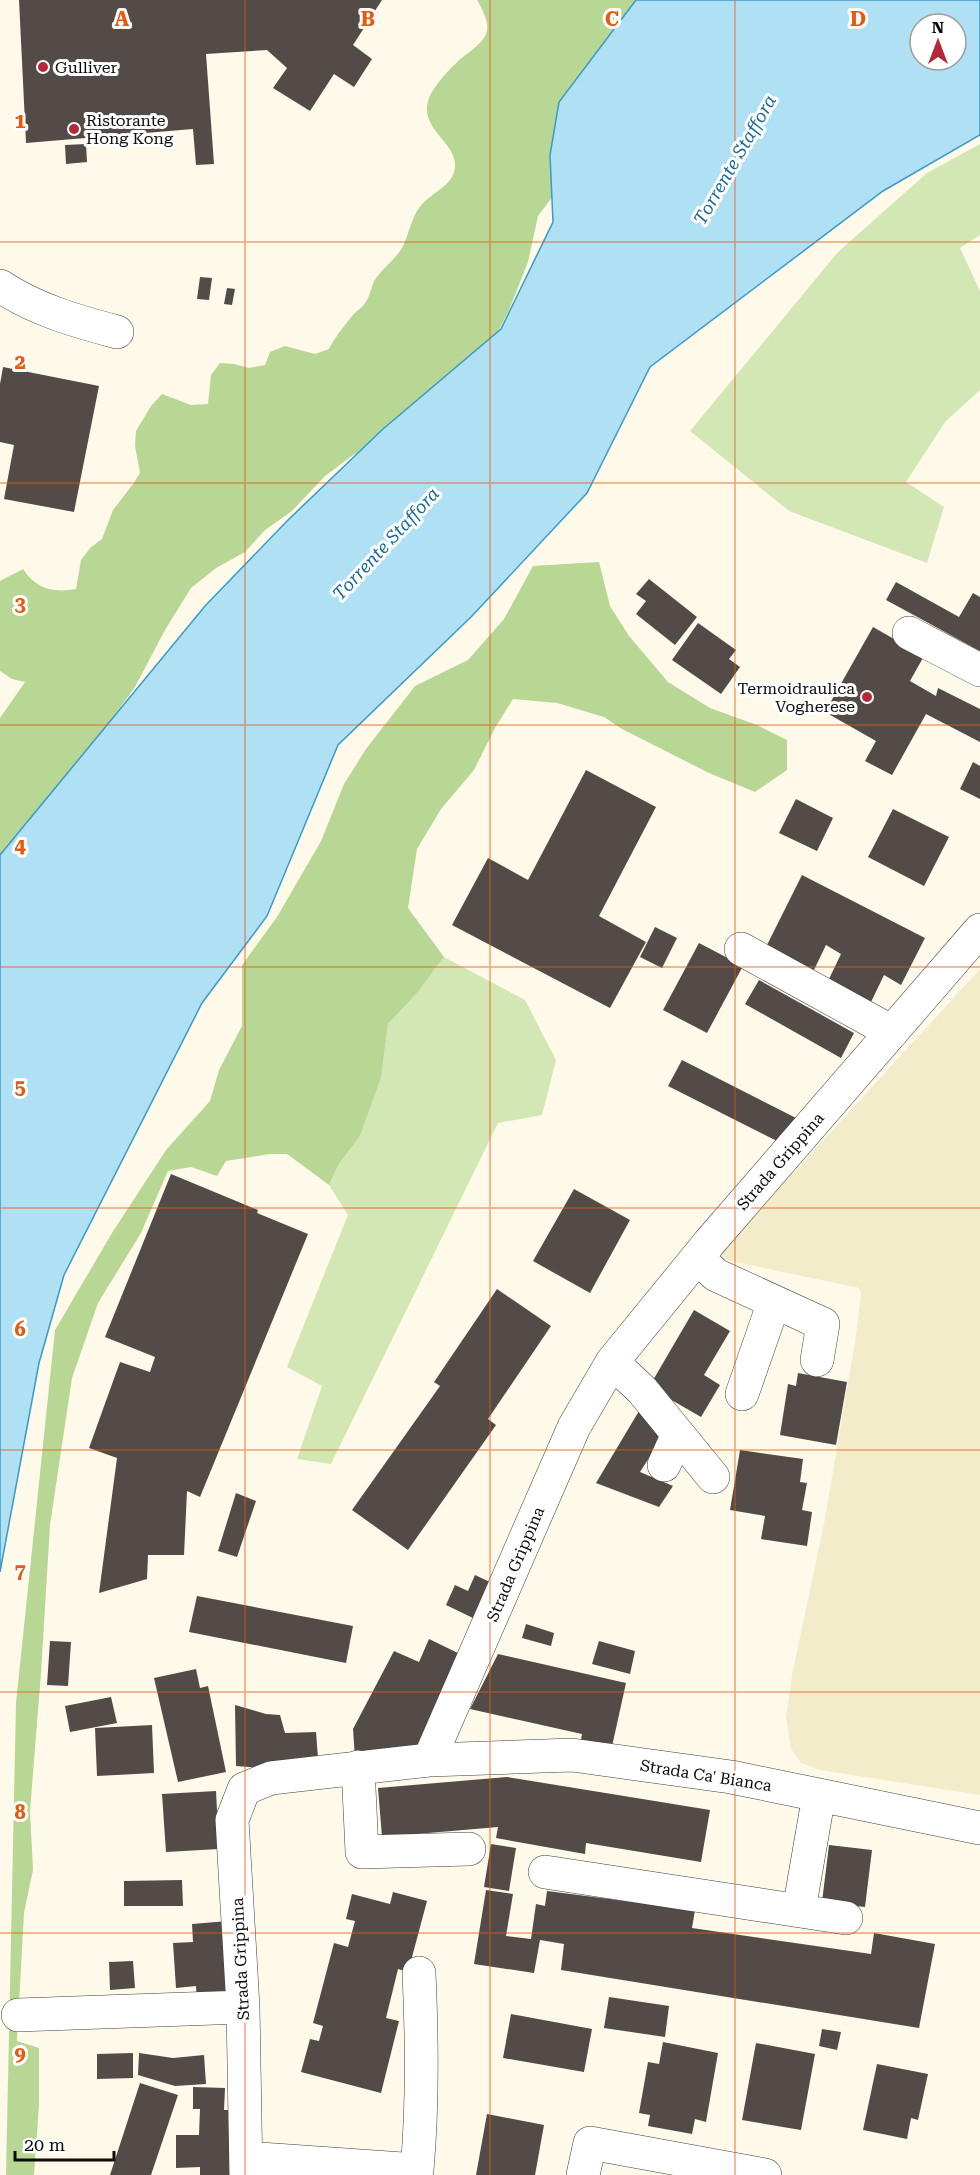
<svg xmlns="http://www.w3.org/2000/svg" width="980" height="2175" font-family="'Roboto Serif',serif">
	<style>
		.farmland { fill: #f3eccb }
		.green { fill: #d3e7b5 }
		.forest { fill: #b8d795 }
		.water { fill: #b0e0f4; stroke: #3a9ac8; stroke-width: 1.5; fill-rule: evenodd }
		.building { fill: #534b48 }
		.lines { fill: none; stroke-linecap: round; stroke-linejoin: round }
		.minor-casing { stroke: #3e3e3e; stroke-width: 34 }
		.minor { stroke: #fff; stroke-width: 33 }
		.grid { fill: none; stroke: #e8590c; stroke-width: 1.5; stroke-opacity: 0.55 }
		.poi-dot { fill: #b5283a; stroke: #fff; stroke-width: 2 }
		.labels { text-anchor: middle; stroke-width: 6; stroke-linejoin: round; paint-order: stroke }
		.poi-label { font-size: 16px; fill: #0b0b0b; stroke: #fff; text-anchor: start }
		.street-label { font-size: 16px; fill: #0b0b0b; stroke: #fff }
		.water-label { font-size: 18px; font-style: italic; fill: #196a97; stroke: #fff }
		.grid-label { font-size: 20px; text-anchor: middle; font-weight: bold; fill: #e8590c; stroke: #fff; stroke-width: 6; stroke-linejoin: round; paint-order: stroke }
	</style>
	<rect width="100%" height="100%" fill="#fef9e9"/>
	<path class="farmland" d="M980,969V1795L820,1770L801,1763L791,1749L786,1718L792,1675L824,1524L856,1336L861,1293L859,1288L721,1259L716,1248L795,1171Z"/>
	<path class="green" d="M980,144V235L960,248L980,291V390L945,422L906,482L944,507L927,563L789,511L690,431L838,252L927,173Z
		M444,957L525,1000L556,1060L542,1115L498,1123L331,1464L297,1459L322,1386L287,1367L348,1215L329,1185L339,1164L360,1136L381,1078L388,1024L417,993Z"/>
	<path class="forest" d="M477,0H666L553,196L538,216L528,262L509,310L495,338L384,441L353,455L325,476L292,511L265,530L245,552L216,568L191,588L165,630L135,687L90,749L68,772L0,893V718L25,682L12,679L0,671V581L23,569C36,589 53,593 76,589L81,560L90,548L102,539L113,510L133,484L140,473L135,446L136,431L151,406L162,394L191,405L208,404L211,375L220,363L234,364L249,368L265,365L270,352L285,346L315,354L329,349C335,337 344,326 352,316C356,311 362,308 365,303C371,295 371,285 376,278C384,267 396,259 403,246C409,234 411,219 419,208C426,197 446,188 452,177C468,145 416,133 429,98C435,84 452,66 464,56C490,37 494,30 477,0Z
		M599,562L610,606L629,636L668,682L710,708L757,725L787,740V770L755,792L709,773L622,729L604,717L557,703L513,699L495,728L474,770L441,809L417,849L408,908L444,957L417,993L388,1024L381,1078L360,1136L339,1164L329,1185L287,1154H270L226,1161L217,1176L191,1167L168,1171L141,1233L98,1303L72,1378L50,1525L41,1673L30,1811L33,1870L24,1913L17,2041L39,2048V2105L34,2175H6L16,1703L55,1330L112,1233L166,1150L210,1101L219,1070L242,1026V965L277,917L321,841L344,784L366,749L415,686L468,660L504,619L533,566Z"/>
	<path class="water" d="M636,0H980V135L883,191L650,367L587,493L472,616L338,745L267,916L202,1003L64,1275L39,1363L0,1572V855L205,606L288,520L383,429L501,329L553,222L550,155L559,102ZM920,24H956V60H920Z"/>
	<path class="building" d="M19,0H382L353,45L372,59L354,87L334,74L310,111L273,88L287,68L267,50L206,54L214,164L196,165L193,129L26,143Z
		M86,144L87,162L66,164L65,145Z
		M200,277L212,278L209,300L197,299Z
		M227,288L235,289L232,305L224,304Z
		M3,367L99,386L74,512L4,499L14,445L0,442V384Z
		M649,579L697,617L675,645L636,614L646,601L636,594Z
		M896,582L959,617L973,593L980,597V651L886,600Z
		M698,623L736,650L729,659L740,667L721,694L672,660Z
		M873,627L924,656L910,681L936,696L938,688L980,709V742L926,714L892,775L865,761L876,741L825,712Z
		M973,762L980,766V799L960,789Z
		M586,770L656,807L599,916L646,942L610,1008L452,925L488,858L528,880Z
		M796,799L833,818L817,851L779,833Z
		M893,809L949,837L924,886L868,857Z
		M802,875L925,938L901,985L884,975L871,1002L828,981L841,954L826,945L813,972L765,949Z
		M655,927L677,938L662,968L640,957Z
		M699,943L743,966L707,1033L663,1010Z
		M759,980L854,1033L841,1058L745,1004Z
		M682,1060L796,1118L783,1144L668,1086Z
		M171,1174L258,1210L257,1213L308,1234L200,1497L187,1491L184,1555H148L147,1579L99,1593L117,1458L89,1448L120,1362L150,1372L155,1357L105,1337Z
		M574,1189L630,1220L590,1293L533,1261Z
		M497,1289L551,1326L488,1419L496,1425L408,1550L352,1510L440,1386L434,1382Z
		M694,1310L730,1331L704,1375L720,1385L701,1417L649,1387Z
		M798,1373L847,1382L836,1445L780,1435L788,1384L796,1386Z
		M639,1411L668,1428L640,1472L673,1486L659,1507L596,1483Z
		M740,1450L803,1459L800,1482L807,1483L802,1510L812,1512L807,1546L761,1539L765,1516L730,1510Z
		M236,1493L256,1501L237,1557L218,1551Z
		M475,1575L492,1583L475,1619L446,1605L455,1585L468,1591Z
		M197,1596L353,1626L346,1663L189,1632Z
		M526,1624L554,1633L551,1646L522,1638Z
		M429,1639L462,1655L420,1753L355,1758L353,1729L394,1651L419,1662Z
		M50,1641L71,1642L68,1686L47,1685Z
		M599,1641L635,1651L630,1674L592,1664Z
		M498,1654L626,1683L611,1751L580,1745L582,1734L470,1709Z
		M196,1669L200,1688L208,1686L226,1772L178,1782L154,1678Z
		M111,1697L117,1723L70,1732L65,1706Z
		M235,1705L266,1714L280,1715L285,1733L316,1732L318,1758L261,1768L236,1766Z
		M152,1725L154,1773L97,1776L95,1728Z
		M507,1777L710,1810L701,1862L586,1843L585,1854L496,1838L498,1827L382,1837L378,1788Z
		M216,1791L219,1849L166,1852L162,1794Z
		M491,1844L516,1848L509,1891L484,1887Z
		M829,1845L872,1850L865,1907L822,1902Z
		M182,1880L183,1906H124V1881Z
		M486,1890L513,1894L506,1936L531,1939L536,1904L545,1906L547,1891L695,1910L692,1928L871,1954L874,1933L935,1944L919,2028L561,1970L564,1944L540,1940L534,1973L474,1964Z
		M393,1892L427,1901L408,1972L398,1969L386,2018L399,2021L381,2093L301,2072L310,2039L319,2041L323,2026L313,2023L334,1943L348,1947L355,1921L346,1919L352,1894L390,1904Z
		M228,1921L234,2002L197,2005L196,1986L176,1988L173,1943L193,1942L192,1924Z
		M133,1961L135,1988L110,1990L109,1962Z
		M609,1997L669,2006L665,2037L604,2028Z
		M511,2014L592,2029L584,2072L503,2058Z
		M822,2029L841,2032L837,2050L819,2046Z
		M663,2042L718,2053L706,2122L695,2119L692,2134L648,2126L650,2115L639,2113L648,2062L659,2064Z
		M756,2043L815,2054L801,2130L742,2120Z
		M133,2053V2078L97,2079V2054Z
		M139,2053L173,2058L204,2055L206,2084L175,2086L138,2075Z
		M877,2064L928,2074L918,2120L911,2118L907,2139L863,2130Z
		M140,2083L178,2095L151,2175H110Z
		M193,2087L225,2088L224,2110H238L237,2175H200V2167L176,2168V2135H199L200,2109H193Z
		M487,2114L544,2125L535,2175H476Z"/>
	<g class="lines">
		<defs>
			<path id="minor" d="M0,286C36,310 76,321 117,332
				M909,633L980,670
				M741,949L892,1032
				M697,1258L716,1275L823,1324L817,1360
				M612,1362L642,1390L713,1477
				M742,1394L774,1302
				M664,1465L678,1434
				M429,1760L572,1755L731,1777L980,1828
				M358,1767L362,1852L469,1849
				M545,1872L846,1918
				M799,1910L819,1795
				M18,2015L243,2007
				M246,2158L417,2170C423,2104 422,2038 419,1973
				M246,2175L243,2007L232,1820L244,1789L271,1778L429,1760L574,1427L612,1362L709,1243L980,930
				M583,2175L590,2143L765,2175"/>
		</defs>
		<use href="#minor" class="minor-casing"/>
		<use href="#minor" class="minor"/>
	</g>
	<path class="grid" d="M245,0V2175M490,0V2175M735,0V2175M0,242H980M0,483H980M0,725H980M0,967H980M0,1208H980M0,1450H980M0,1692H980M0,1933H980"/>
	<g class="poi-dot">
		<circle cx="43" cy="67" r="6"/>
		<circle cx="74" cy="129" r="6"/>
		<circle cx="867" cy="697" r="6"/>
	</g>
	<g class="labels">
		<g class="poi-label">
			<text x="55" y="73">Gulliver</text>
			<text x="86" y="126">Ristorante<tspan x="86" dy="18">Hong Kong</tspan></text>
			<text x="855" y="694" text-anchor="end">Termoidraulica<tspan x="855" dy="18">Vogherese</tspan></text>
		</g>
		<g class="street-label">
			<text transform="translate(780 1161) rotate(-49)" y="6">Strada Grippina</text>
			<text transform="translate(515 1564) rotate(-67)" y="6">Strada Grippina</text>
			<text transform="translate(706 1775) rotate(9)" y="6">Strada Ca' Bianca</text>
			<text transform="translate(240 1959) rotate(-93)" y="6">Strada Grippina</text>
		</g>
		<g class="water-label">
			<text transform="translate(735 160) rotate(-60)" y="6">Torrente Staffora</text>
			<text transform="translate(386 544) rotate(-47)" y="6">Torrente Staffora</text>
		</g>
	</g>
	<g class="grid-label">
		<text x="122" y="26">A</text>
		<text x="368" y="26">B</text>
		<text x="612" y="26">C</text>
		<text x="858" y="26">D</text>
		<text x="20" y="128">1</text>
		<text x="20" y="369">2</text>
		<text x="20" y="611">3</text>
		<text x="20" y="853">4</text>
		<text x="20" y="1094">5</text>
		<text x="20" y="1336">6</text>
		<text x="20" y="1578">7</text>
		<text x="20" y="1819">8</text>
		<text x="20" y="2061">9</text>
	</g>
	<g transform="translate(938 42)"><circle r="28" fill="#ffffff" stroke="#9d9d9d" stroke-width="1.5"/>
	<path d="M0-4.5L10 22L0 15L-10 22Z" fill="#b5283a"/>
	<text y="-9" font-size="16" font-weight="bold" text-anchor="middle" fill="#0b0b0b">N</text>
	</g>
	<path d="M15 2151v9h99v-9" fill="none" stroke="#0b0b0b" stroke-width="3"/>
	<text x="24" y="2151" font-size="18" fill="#0b0b0b" stroke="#ffffff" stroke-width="4.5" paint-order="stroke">20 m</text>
</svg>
